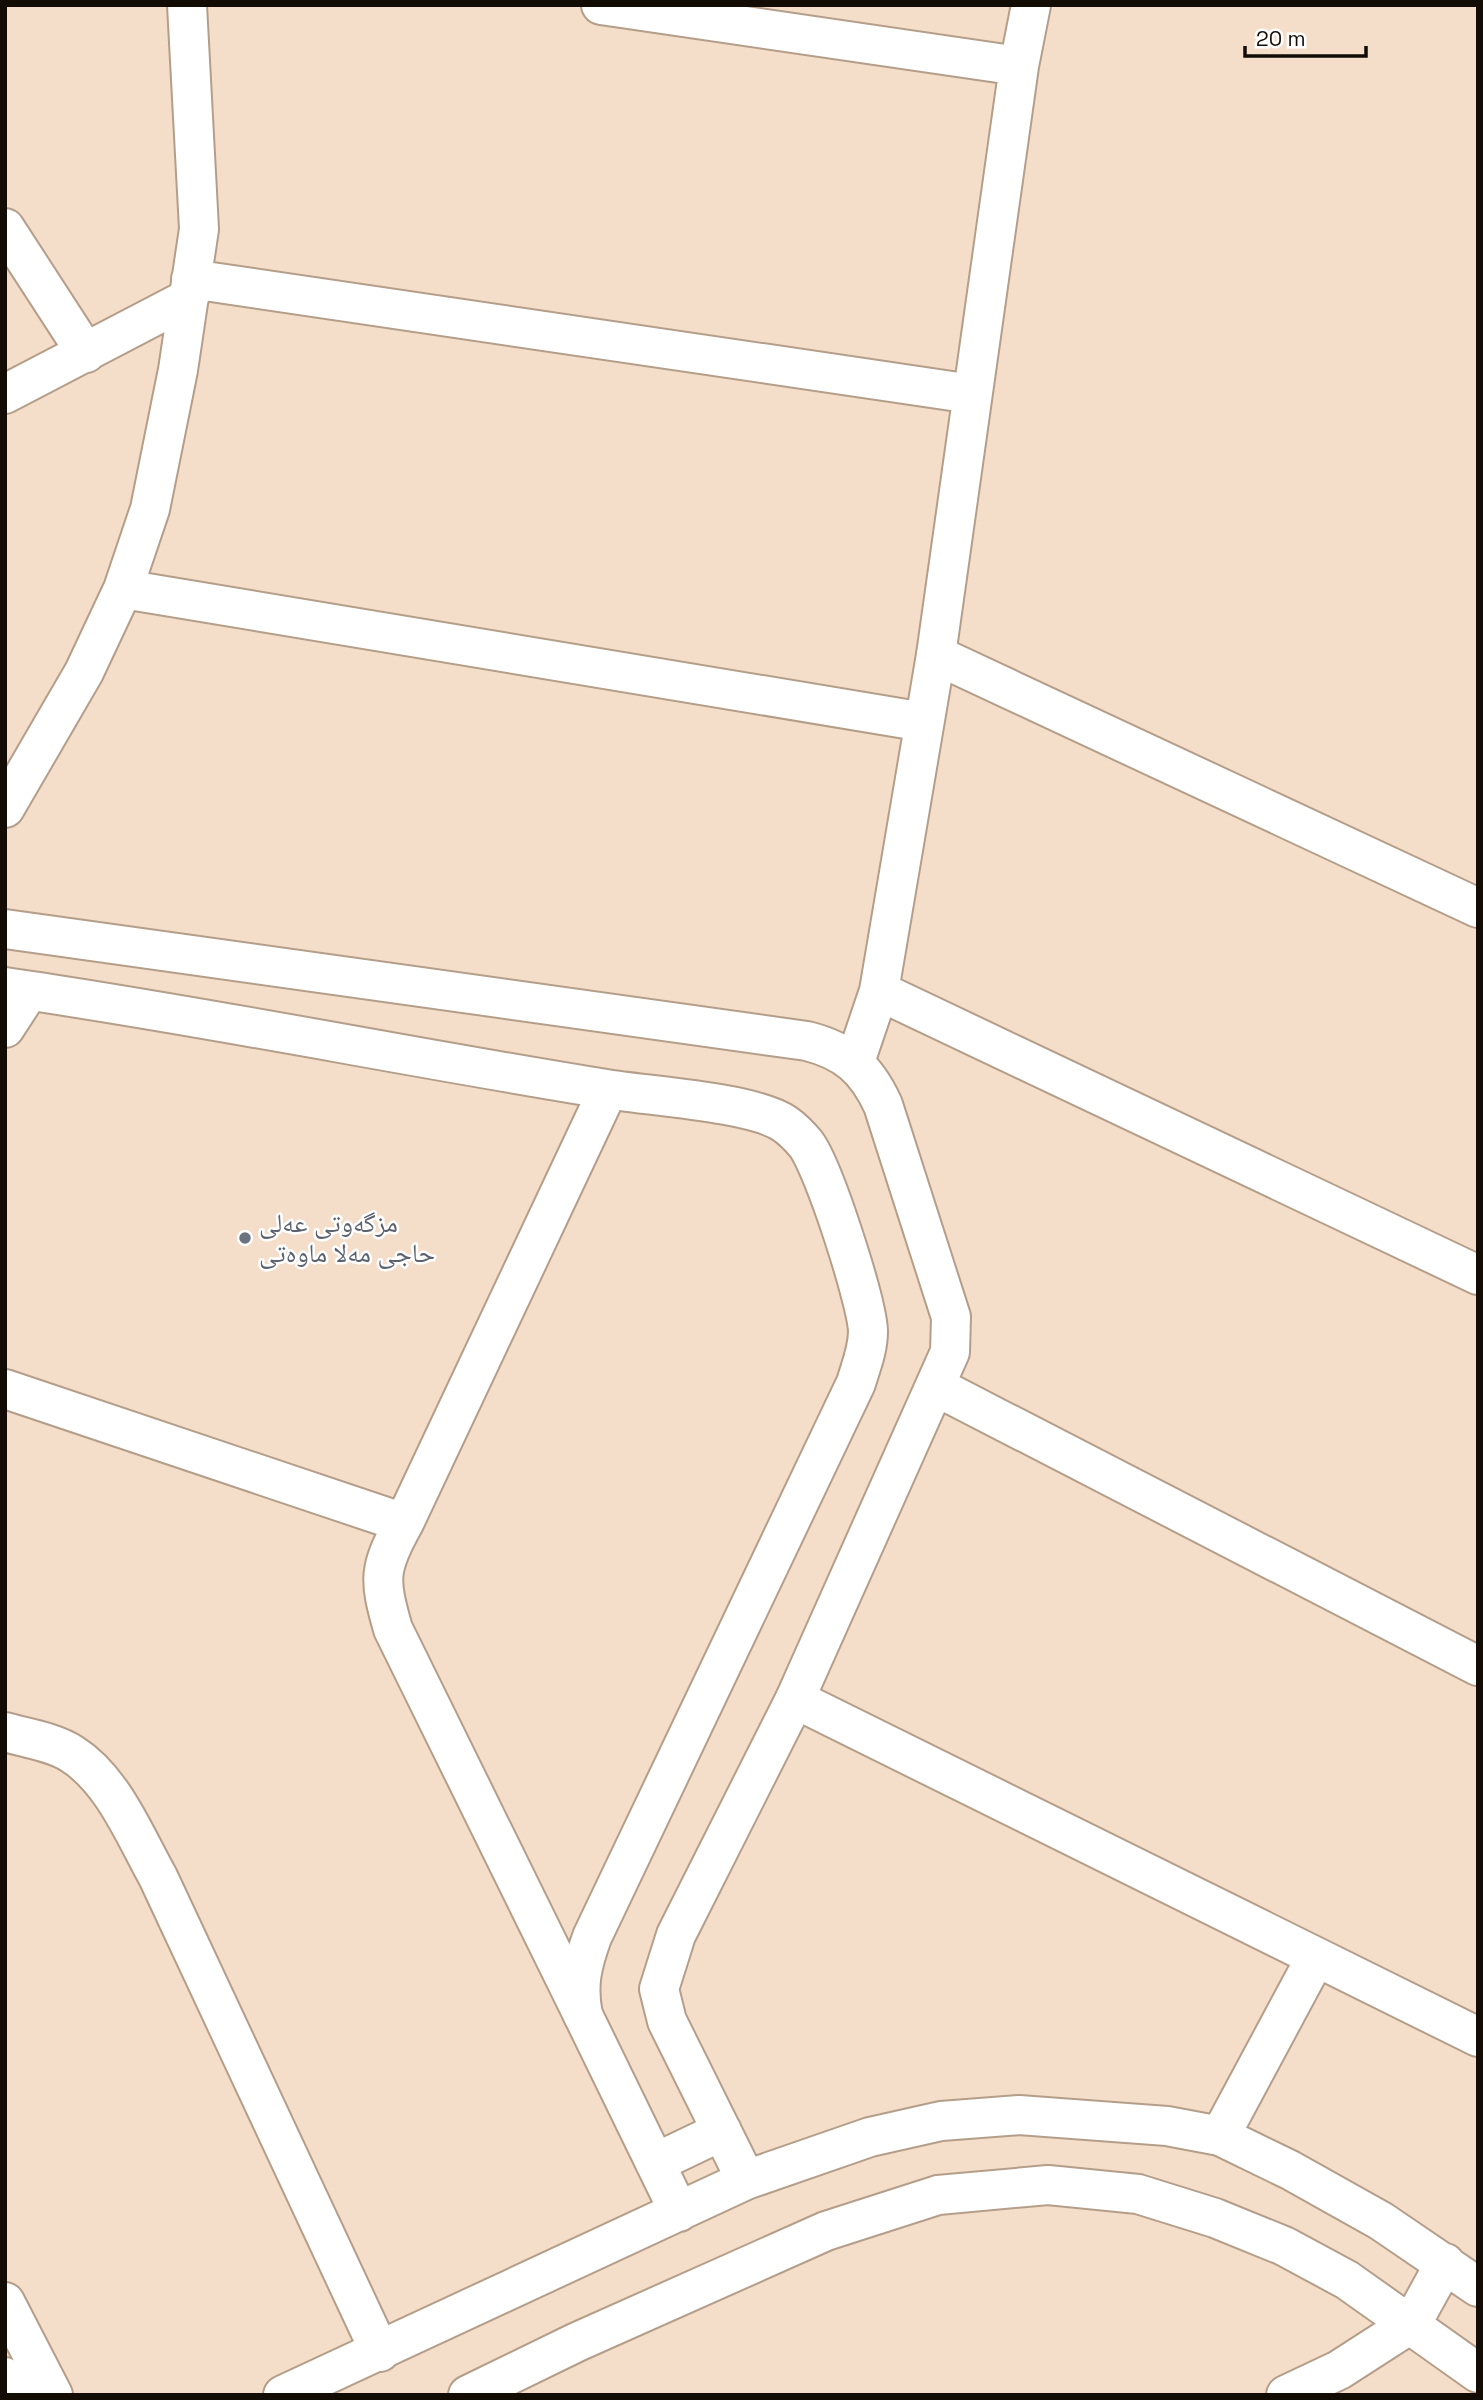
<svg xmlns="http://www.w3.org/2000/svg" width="1483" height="2400" font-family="'Space Grotesk','Noto Naskh Arabic',sans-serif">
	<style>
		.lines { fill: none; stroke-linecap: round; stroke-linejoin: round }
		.street-casing { stroke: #b49e8a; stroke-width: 42 }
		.secondary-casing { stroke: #b49e8a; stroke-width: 42 }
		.street { stroke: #fff; stroke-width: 38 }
		.secondary { stroke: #fff; stroke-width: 38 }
		.worship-dot { fill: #6b7280; stroke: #fff; stroke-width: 2.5 }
		.labels { text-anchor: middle; stroke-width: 5; stroke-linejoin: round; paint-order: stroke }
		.worship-label { font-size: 26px; fill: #5b616d; stroke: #fff; text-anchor: start }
	</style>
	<rect width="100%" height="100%" fill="#f5dec9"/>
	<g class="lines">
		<defs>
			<path id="street" d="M601,5L1019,66
				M5,228L86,353
				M191,279L972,394
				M5,394L189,298
				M123,589L924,722
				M5,808L84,672L123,589L150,509L178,370L199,229L187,5
				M879,991L1478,1275
				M5,1028L29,991
				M855,1062L879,991L936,655L1019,66L1031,5
				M937,1387L1478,1666
				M5,1389L404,1523
				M795,1699L1478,2037
				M5,1732C26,1738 54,1742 72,1754C113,1780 135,1836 158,1877L380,2352
				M583,2015L393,1629C379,1580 378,1569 404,1523L608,1090
				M1220,2136L1316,1957
				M5,2302L53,2395
				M1286,2395L1339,2370L1412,2323"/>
			<path id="secondary" d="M936,655L1478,908
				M5,929L807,1041C846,1051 866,1068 883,1105L951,1317L950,1352L795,1699L676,1935L659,1989L667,2021L746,2180
				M5,987C206,1016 406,1057 606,1089C648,1096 754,1102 785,1124C792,1129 800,1137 805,1143C823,1164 867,1302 868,1331C868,1350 861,1366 856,1383L592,1937C582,1965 577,1985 583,2015L679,2212
				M655,2163L722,2131
				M1412,2323L1445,2263
				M5,2377L31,2395
				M283,2395L746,2180L870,2137L941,2121L1019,2115L1167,2126L1220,2136L1290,2170L1381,2221L1478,2287
				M468,2395L577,2342L826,2231L938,2195L1048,2185L1138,2194L1215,2218L1284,2246L1347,2280L1478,2373"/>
		</defs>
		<use href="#street" class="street-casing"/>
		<use href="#secondary" class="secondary-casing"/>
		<use href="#street" class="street"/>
		<use href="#secondary" class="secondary"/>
	</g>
	<circle class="worship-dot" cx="245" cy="1238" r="7"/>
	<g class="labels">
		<g class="worship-label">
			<text x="259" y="1232">مزگەوتی عەلی<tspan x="259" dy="30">حاجی مەلا ماوەتی</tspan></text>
		</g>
	</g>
	<rect width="1483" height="2400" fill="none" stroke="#130c05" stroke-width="14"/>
	<path d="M1245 46v10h121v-10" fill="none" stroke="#130c05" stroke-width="3.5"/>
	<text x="1256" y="46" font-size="21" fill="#130c05" stroke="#ffffff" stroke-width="5" paint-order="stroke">20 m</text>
</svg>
